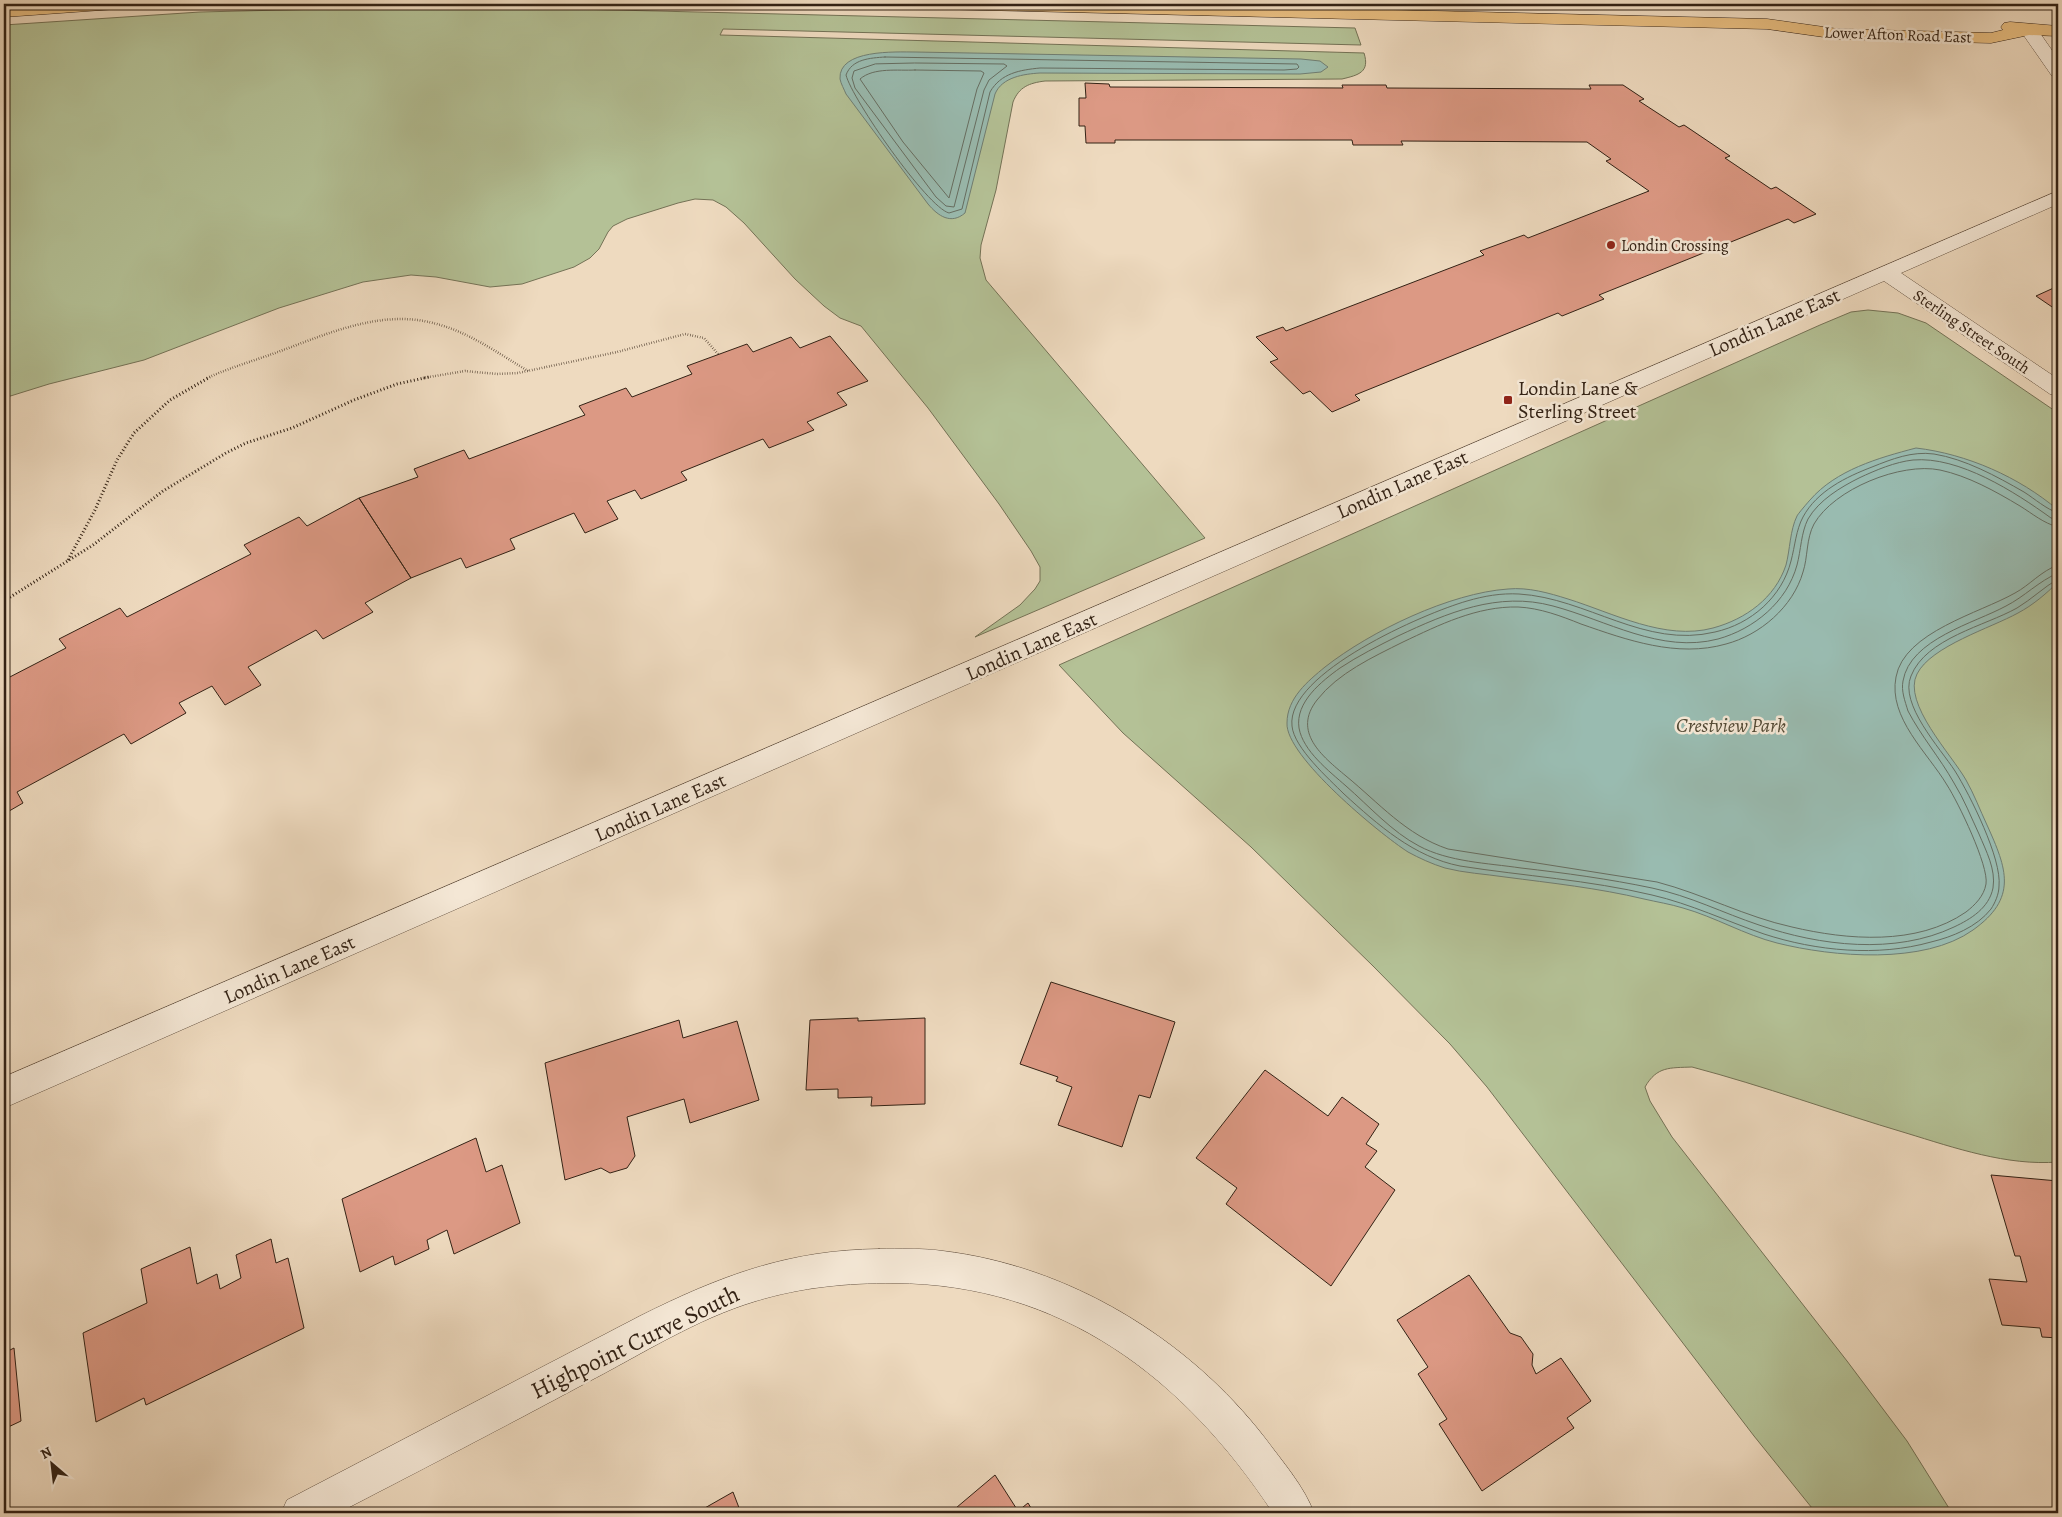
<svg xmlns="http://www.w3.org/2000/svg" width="2062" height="1517" font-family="Alegreya,serif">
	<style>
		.green { fill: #b4c196; stroke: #747256 }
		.water { fill: #99bbb0; stroke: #707e72 }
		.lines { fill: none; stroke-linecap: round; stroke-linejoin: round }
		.shore { stroke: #666e62; stroke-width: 1 }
		.building { fill: #dc9984; stroke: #332215 }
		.minor-casing { stroke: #625040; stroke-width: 1 }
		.major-casing { stroke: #332215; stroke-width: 1 }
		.path-far1 { stroke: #332215; stroke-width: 2.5; stroke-dasharray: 0.5 2; stroke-linecap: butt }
		.path { stroke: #332215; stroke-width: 3; stroke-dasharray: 1 2.5; stroke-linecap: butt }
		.minor { fill: #f4e7d5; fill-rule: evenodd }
		.major { fill: #e7bd80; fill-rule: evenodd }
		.poi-dot { fill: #8f2418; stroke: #f4e7d5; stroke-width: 2 }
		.labels { text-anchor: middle; stroke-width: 5; stroke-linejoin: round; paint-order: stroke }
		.far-street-label { font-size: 16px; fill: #332215; stroke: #f4e7d5 }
		.far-poi-label { font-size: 16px; fill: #332215; stroke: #f4e7d5; text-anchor: start }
		.street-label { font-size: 20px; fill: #332215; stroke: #f4e7d5 }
		.poi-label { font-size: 20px; fill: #332215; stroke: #f4e7d5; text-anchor: start }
		.park-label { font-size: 20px; font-style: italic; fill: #534a35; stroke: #f4e7d5 }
		.near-street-label { font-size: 24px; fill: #332215; stroke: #f4e7d5 }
	</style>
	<rect width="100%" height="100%" fill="#eedabf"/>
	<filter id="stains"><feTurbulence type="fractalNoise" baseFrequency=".004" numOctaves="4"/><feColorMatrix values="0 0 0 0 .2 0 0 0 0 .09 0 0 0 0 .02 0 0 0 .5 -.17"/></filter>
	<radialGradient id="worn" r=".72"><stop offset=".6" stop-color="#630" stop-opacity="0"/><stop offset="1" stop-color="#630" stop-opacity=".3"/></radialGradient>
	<path class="green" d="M450,6L1355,28L1361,45L723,29L720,35L1364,53C1370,72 1359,75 1342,79L1045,81C1029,83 1019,87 1013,102L996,190L981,245L980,258L986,280L1205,538L975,637L1020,605L1035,589L1040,581V567L1031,551L999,504L928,408L861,326L840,318L824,306L795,279L744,223L726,207L713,200L695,199L678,203L627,219L613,226L608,232L599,249L590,258L574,267L522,284L490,287L436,277L411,275L363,282L279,308L144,360L49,384L4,398V25L200,12Z
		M1868,310L1898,313L1926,323L2058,413V1162C2007,1166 1955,1148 1906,1133C1835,1112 1764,1086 1692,1067C1670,1068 1657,1066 1645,1087L1650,1101L1672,1137L1847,1361L1907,1441L1952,1513H1816L1754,1436L1487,1087L1450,1044L1373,966L1251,847L1123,733L1059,665L1820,325L1851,312Z"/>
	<path class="water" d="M915,52L1301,59L1320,61L1328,67L1321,72L1300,74L1040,73C1024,74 1002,77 995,94L965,213C951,225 938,216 928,204L846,94C844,89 841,84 840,79C838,49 896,52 915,52Z
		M1916,448C1967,454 2019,477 2058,510V582C2046,594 2033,605 2018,613C1991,628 1931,646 1917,674C1902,703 1952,755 1966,780C1974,794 1980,810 1987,825C2007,869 2018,898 1973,930C1924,965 1833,957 1777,943C1745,935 1715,917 1683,908C1670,904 1657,902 1644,899C1598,888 1551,883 1505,877C1485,874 1464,873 1445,868C1432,864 1419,858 1408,852C1380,834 1285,756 1287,723C1287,698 1308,681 1325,667C1371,631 1450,593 1508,589C1528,587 1549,593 1568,599C1613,613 1665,641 1713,628C1746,619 1775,598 1786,565C1790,550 1790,530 1797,516C1797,515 1809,501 1810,500C1836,470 1878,458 1916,448Z"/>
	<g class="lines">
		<path class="shore" d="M885,57L1297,64L1299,67L1297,69L1284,70L1040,68C1020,70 1001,73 990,92L962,209L949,213C927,207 852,99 846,75C852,59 870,58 885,57Z
			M915,63L1004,64L1007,66L989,80L984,90L954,207L946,206L936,197L855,88L852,78L854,71L875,64Z
			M915,70L981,71L984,73L977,89L949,198L903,142L860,79C874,67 898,71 915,70Z
			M2058,513C2046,509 2035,499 2024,492C1996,476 1965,459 1934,454C1912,451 1892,459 1872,467C1846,477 1817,491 1803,517C1796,530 1795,546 1791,561C1782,597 1751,624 1715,632C1645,649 1587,598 1519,594C1501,593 1484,596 1467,601C1425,613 1286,673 1292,726C1294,748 1329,779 1344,794C1378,825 1414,857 1460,866C1524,876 1589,880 1652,895C1691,904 1726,921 1764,934C1816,951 1878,957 1931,942C1952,937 1977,927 1991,909C1995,903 1999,894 1999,886C2002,859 1970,795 1955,771C1940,748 1899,704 1911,676C1926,638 1985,626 2017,608C2032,599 2044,587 2058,579
			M2058,519L2051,518C2015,492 1959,456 1913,460C1895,462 1876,470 1859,478C1841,487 1819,500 1808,519C1801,533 1801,550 1797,565C1787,602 1754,629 1718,639C1661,654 1606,620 1553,606C1498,591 1447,613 1398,636C1378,646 1358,656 1340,668C1322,681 1295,702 1299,728C1303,751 1329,771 1346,786C1369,806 1392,832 1419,846C1449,862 1487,863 1521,868C1565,873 1609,879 1652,888C1690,896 1723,913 1759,925C1820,946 1895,955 1954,927C1971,919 1989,908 1993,888C1996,869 1986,851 1979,834C1971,817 1964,799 1954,783C1940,758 1921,736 1908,711C1905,701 1901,691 1903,681C1910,639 1975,623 2006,606C2024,597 2039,581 2058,573
			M2058,527C2043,523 2033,514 2020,506C1995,491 1968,476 1940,470C1901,462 1834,489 1814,524C1806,539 1808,557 1803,572C1793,607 1760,635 1726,644C1677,658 1627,640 1581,624C1561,616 1540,608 1518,607C1477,606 1439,625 1403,642C1373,657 1338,673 1317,700C1292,732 1322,756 1346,776C1379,803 1406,835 1448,849L1657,882C1703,894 1746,917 1792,927C1847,940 1917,946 1966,912C1975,905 1984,896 1986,884C1989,866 1958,802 1947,785C1928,753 1888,718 1896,677C1904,632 1980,613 2015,593C2030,585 2041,571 2058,565"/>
	</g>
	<path class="building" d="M1085,83L1109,84L1110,87L1343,88L1342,85H1386L1387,88L1591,89L1589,85H1623L1644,99L1639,101L1679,127L1684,125L1730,156L1725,158L1771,189L1776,187L1816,214L1794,223L1788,219L1599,295L1604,299L1562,316L1558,313L1355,395L1360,400L1332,412L1310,391L1303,394L1270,362L1278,359L1256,337L1283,327L1286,331L1484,255L1480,251L1524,235L1528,238L1649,191L1606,161L1611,159L1587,142L1401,141L1403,145H1353L1352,140H1115V143H1086L1085,126H1079V98H1086Z
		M2058,286V311L2036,296Z
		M830,336L868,381L837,393L847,405L807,422L814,430L769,448L763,439L681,472L687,480L641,499L635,490L607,501L618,519L585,533L574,513L510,539L515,549L466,568L461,558L411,578L359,498L418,477L414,469L464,450L469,459L585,415L579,406L626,388L632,397L692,374L687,366L747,344L753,352L791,337L800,348Z
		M359,498L411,578L365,603L373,612L323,639L316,630L248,667L261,685L225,705L212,686L179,703L186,713L131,744L124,734L17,792L23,803L4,814V680L66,648L59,639L120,608L127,617L251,554L244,545L299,517L307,526Z
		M1051,982L1175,1022L1150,1098L1139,1095L1122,1147L1058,1125L1072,1087L1056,1081L1058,1077L1020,1064Z
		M858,1018V1021L925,1018V1104L871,1106L872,1097L838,1098V1089L806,1090L810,1020Z
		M679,1020L683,1038L737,1021L759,1100L690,1123L684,1099L627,1117L635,1156L627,1168L610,1173L601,1168L565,1180L545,1063Z
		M1265,1070L1328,1116L1342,1097L1379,1124L1366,1144L1377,1151L1365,1167L1395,1190L1331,1286L1226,1204L1237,1188L1196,1158Z
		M476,1138L486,1172L502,1165L520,1223L454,1254L447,1230L427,1240L429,1249L395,1265L393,1256L360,1272L342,1199Z
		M1991,1175L2058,1181V1338L2042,1337L2040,1328L2002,1325L1989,1279L2027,1282L2020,1256H2015Z
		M271,1239L276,1263L288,1258L304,1328L146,1405L144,1398L96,1422L83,1333L147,1303L141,1269L190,1247L197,1284L217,1274L220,1289L241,1278L236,1255Z
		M1469,1275L1510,1333L1521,1337L1533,1354L1532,1365L1536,1374L1561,1358L1591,1401L1567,1418L1574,1428L1482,1491L1439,1424L1447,1419L1418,1374L1428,1367L1397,1320Z
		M14,1348L21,1421L4,1429V1353Z
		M995,1475L1018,1511L1028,1503L1034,1513H950Z
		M733,1492L741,1513H696Z"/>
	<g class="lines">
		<defs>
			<path id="minor" d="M2029,25L2035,26L2058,59V77L2052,76L2020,30L2023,26Z
				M2058,191V204L1901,273L2058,379V396L2050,394L1884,281L4,1108V1077Z
				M879,1249C900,1249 922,1248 943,1251C1068,1266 1188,1338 1265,1438C1282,1461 1304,1486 1314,1513H1273C1184,1378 1062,1284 894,1283C847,1283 802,1287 756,1301C696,1319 642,1354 586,1383C504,1427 421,1470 338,1513H281L287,1500L640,1316C720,1276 788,1250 879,1249Z"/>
			<path id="major" d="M48,4H125L122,8L116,9L4,17V7Z
				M930,4H1141L1767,19L1838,29L1991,33L2003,30L2001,27L2004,23L2010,22L2058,26V36L2029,35L1991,43L1838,39L1767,29L939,9L933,8Z"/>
		</defs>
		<use href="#minor" class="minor-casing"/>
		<use href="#major" class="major-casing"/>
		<path class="path-far1" d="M207,378C229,368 253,361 275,353C325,335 379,309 433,323C467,331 498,353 528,371
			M423,378L465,371L497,374L518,373L617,352L685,334L704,338L718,354"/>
		<path class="path" d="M68,560L95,510L117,460L134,433L170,400L210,377
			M4,601L93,545L163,491L226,453L246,443L292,428L354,400L397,384L429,377"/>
		<use href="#minor" class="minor"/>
		<use href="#major" class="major"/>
	</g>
	<g class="poi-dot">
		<circle cx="1611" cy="245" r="5"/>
		<rect x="1503" y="395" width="10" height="10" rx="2.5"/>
	</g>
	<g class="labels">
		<g class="far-street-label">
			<text transform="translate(1898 34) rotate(2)" y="6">Lower Afton Road East</text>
			<text transform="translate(1972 331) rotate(34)" y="6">Sterling Street South</text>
		</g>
		<g class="far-poi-label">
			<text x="1621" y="251">Londin Crossing</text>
		</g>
		<g class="street-label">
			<text transform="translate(1774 322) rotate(-24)" y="7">Londin Lane East</text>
			<text transform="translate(1402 484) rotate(-24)" y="7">Londin Lane East</text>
			<text transform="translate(1031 646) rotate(-24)" y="7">Londin Lane East</text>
			<text transform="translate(660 807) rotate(-24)" y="7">Londin Lane East</text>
			<text transform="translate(289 969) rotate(-24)" y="7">Londin Lane East</text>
		</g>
		<g class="poi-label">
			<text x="1518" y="395">Londin Lane &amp;<tspan x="1518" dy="23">Sterling Street</tspan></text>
		</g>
		<g class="park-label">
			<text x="1731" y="732">Crestview Park</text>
		</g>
		<g class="near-street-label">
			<text transform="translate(635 1342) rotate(-26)" y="8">Highpoint Curve South</text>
		</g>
	</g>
	<rect width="2062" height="1517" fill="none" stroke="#eedabf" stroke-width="20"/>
	<rect x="5" y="5" width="2052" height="1507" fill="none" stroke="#332215" stroke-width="2.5"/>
	<rect x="10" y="10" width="2042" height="1497" fill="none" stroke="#332215"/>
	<g transform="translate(52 1464) rotate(332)" stroke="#f4e7d5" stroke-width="4" paint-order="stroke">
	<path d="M0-4L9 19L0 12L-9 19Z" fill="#332215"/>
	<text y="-8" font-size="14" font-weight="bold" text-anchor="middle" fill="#332215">N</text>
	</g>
	<rect width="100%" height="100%" filter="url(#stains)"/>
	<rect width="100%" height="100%" fill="url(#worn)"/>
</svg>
